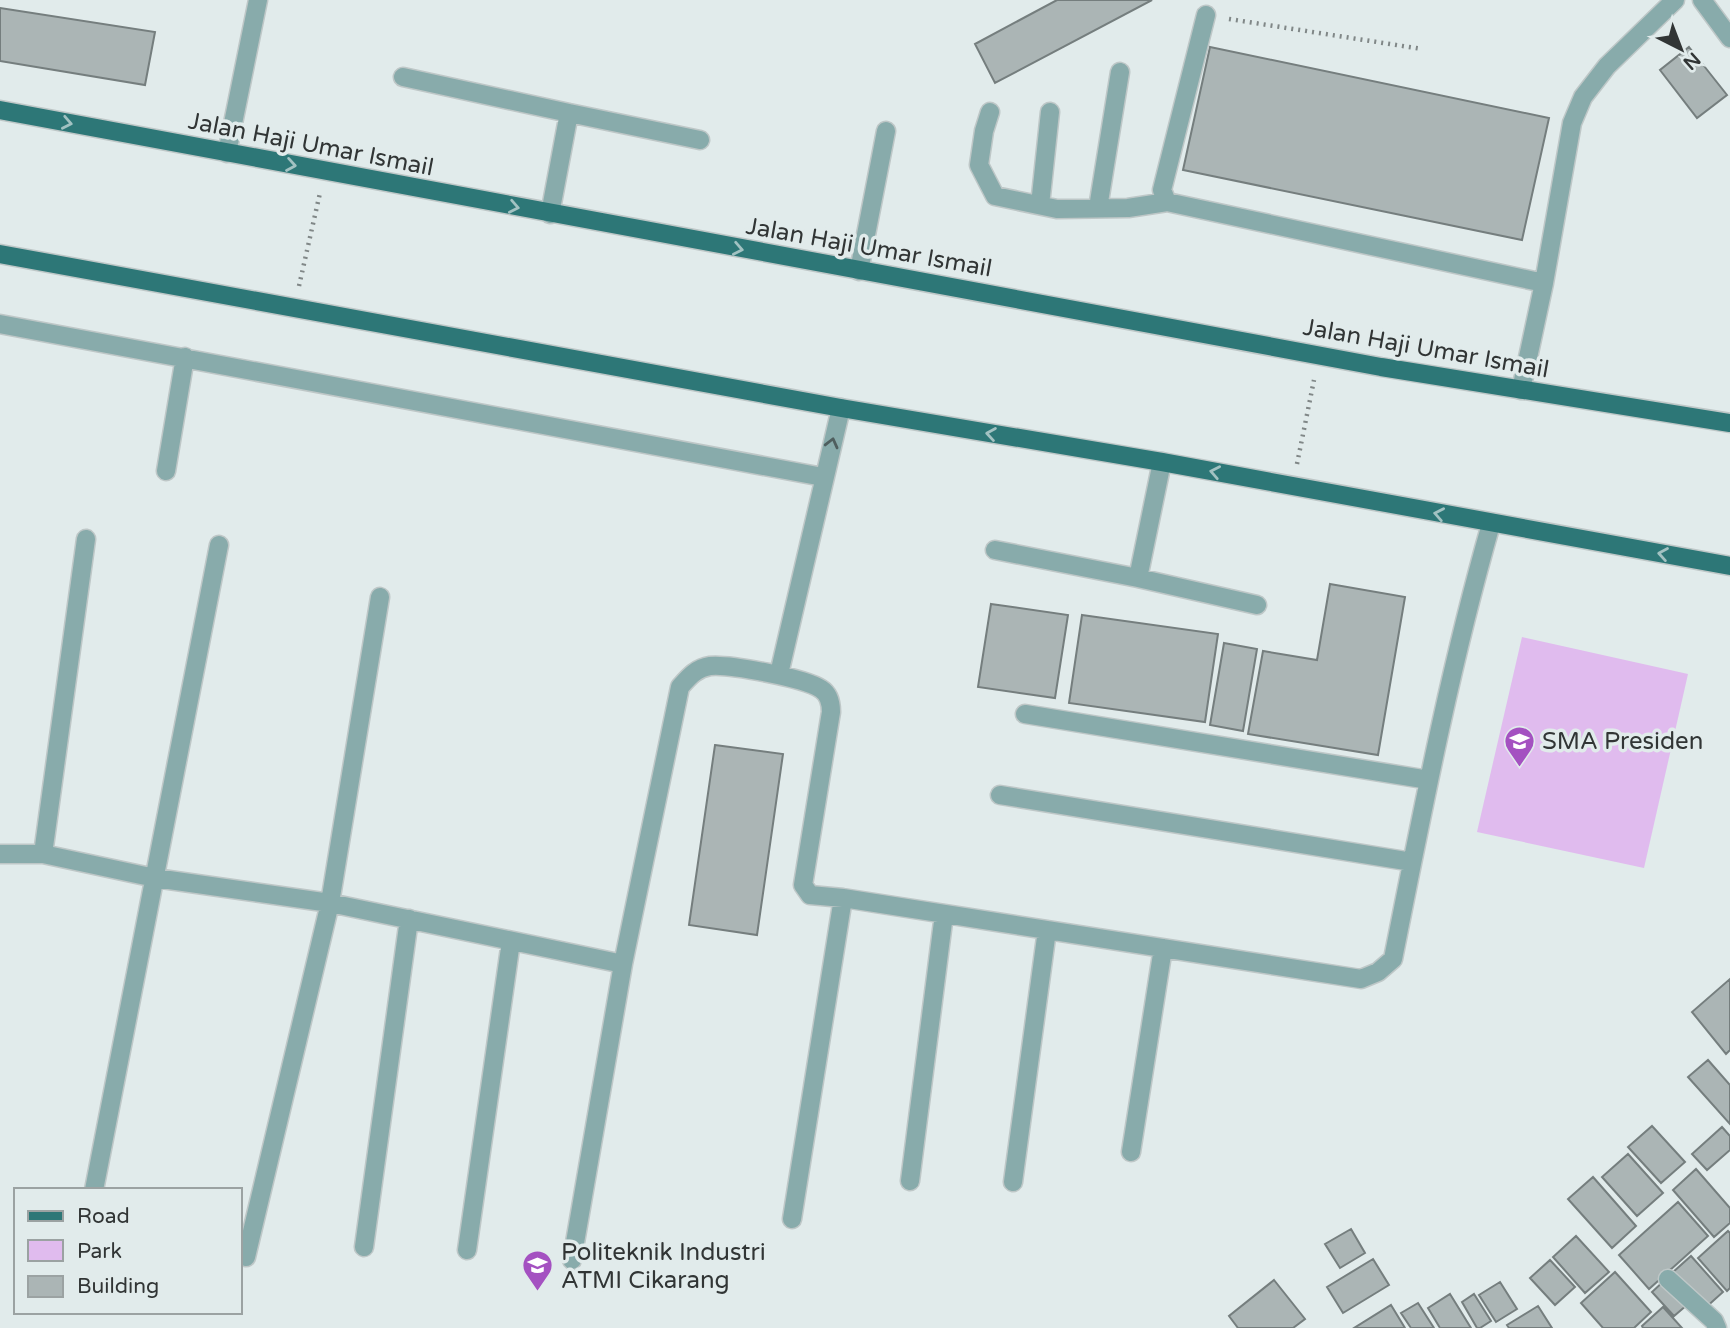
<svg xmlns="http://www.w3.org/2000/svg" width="1730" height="1328" font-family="'Varela Round',sans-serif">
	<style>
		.green { fill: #e0bbee }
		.building { fill: #abb5b5; stroke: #757e7e; stroke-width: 2 }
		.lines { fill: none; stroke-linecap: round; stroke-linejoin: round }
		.minor-casing { stroke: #bec7c7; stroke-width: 21 }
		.major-casing { stroke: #bec7c7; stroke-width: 21 }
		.path { stroke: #808787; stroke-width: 4.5; stroke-dasharray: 2 5; stroke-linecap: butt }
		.minor { stroke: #88abab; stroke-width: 18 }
		.major { stroke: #2d7777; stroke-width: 18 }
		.oneway { stroke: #a2c2c2 }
		.oneway2 { stroke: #4f5e5e }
		.labels { text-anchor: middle; stroke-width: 7; stroke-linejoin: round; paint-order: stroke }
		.street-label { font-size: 24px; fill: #313535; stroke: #e1ebeb }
		.poi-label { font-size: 24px; fill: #313535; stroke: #e1ebeb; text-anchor: start }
	</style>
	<rect width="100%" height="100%" fill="#e1ebeb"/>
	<path class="green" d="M1522,637L1688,674L1644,868L1477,832Z"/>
	<path class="building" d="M1057,0H1152L995,83L975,44Z
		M0,8L155,32L145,85L0,61Z
		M1210,47L1549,118L1522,240L1183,170Z
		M1689,47L1727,95L1697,118L1660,70Z
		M1330,584L1405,597L1378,755L1248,734L1263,651L1317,660Z
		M991,604L1068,615L1055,698L978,687Z
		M1082,615L1218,634L1205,722L1069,703Z
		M1224,643L1257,649L1243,731L1210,725Z
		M715,745L783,754L757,935L689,925Z
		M1730,979V1050L1726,1054L1692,1012Z
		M1708,1060L1730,1085V1124L1688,1077Z
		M1652,1126L1685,1162L1661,1183L1628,1147Z
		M1722,1127L1730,1136V1150L1707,1170L1692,1154Z
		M1628,1154L1663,1193L1637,1216L1602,1177Z
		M1696,1169L1730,1208V1223L1714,1237L1673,1190Z
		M1593,1177L1636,1226L1612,1248L1568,1199Z
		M1678,1202L1708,1236L1649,1289L1619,1255Z
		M1351,1229L1365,1253L1340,1268L1325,1244Z
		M1728,1231L1730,1233V1288L1727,1291L1698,1258Z
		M1576,1236L1609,1272L1585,1293L1553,1257Z
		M1691,1256L1723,1292L1704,1309L1672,1273Z
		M1373,1259L1389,1285L1343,1313L1327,1287Z
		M1550,1260L1575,1287L1555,1305L1530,1278Z
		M1615,1272L1651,1312L1634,1328H1603L1581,1303Z
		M1274,1280L1305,1319L1293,1328H1238L1229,1316Z
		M1665,1280L1687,1305L1674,1316L1652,1292Z
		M1500,1282L1517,1309L1496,1322L1479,1295Z
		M1450,1294L1471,1328H1440L1428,1308Z
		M1474,1294L1491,1321L1480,1328H1477L1462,1302Z
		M1418,1303L1434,1328H1411L1401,1313Z
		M1391,1305L1405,1328H1354Z
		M1538,1306L1552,1328H1509L1507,1325Z
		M1663,1307L1682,1328H1643L1642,1326Z"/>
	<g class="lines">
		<defs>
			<path id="minor" d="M1702,0L1730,38
				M403,77L569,113L550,214
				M990,112L984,131L979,165L995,196L1057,209L1128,208L1167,202L1544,283
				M569,113L700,140
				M227,153L258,0
				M1167,202L1162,190L1206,15
				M1040,205L1050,112
				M1098,208L1120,72
				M859,271L886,131
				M0,324L823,477
				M1521,390L1544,283L1572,123L1583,97L1607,66L1675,0
				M1162,462L1138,578L1257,605
				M166,471L185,357
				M995,550L1138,578
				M779,674L841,408
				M1025,714L1429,780
				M1000,795L1412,862
				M0,854H43L155,878L330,903L623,964
				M43,854L86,539
				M1131,1152L1163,948
				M910,1181L944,914
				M1013,1182L1047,930
				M94,1190L219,545
				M792,1219L843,898
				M364,1247L409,919
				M467,1250L511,941
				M246,1257L330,903L380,597
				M572,1260L623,964L680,687C688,678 696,668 710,666C729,664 805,678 821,689C829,694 831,703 831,712L803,885L810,895L843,898L1361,979L1378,972L1393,959C1422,813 1450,667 1491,524
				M1668,1279L1714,1321L1717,1328"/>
			<path id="major" d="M0,110L1381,367L1730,423
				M0,254L841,408L1162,462L1730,566"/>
		</defs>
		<use href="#minor" class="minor-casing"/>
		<use href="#major" class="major-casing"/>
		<path class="path" d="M1229,19L1422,49
			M299,286L320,193
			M1297,464L1314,380"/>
		<use href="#minor" class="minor"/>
		<use href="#major" class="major"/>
	</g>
	<defs><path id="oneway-chevron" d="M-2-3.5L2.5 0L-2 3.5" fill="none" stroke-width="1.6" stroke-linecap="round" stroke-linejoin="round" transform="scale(1.75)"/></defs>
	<g class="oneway">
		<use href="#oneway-chevron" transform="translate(67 123) rotate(11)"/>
		<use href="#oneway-chevron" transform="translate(291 165) rotate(10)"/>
		<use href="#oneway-chevron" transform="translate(514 207) rotate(11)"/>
		<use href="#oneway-chevron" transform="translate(738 249) rotate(11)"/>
		<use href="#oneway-chevron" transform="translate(991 434) rotate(-171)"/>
		<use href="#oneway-chevron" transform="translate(1215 472) rotate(-169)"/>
		<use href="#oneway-chevron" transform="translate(1439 514) rotate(-169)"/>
		<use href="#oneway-chevron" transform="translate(1663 554) rotate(-170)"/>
	</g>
	<use class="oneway2" href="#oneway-chevron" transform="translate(832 443) rotate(-76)"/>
	<defs>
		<symbol id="school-pin" viewBox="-11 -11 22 30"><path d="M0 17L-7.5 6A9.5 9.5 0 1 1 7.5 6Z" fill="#a451c1" stroke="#e1ebeb"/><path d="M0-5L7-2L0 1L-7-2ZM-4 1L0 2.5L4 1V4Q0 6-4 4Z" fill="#fff"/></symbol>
		<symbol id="university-pin" viewBox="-11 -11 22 30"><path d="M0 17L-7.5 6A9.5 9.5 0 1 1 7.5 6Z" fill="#a451c1" stroke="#e1ebeb"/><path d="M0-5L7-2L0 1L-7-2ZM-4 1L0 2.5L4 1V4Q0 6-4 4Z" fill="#fff"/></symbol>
	</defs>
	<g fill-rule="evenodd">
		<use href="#school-pin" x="1502" y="724" width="35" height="47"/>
		<use href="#university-pin" x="520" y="1248" width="35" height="47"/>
	</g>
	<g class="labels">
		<g class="street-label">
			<text transform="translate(311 144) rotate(11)" y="8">Jalan Haji Umar Ismail</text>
			<text transform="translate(869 247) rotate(10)" y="8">Jalan Haji Umar Ismail</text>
			<text transform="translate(1426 348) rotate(10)" y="8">Jalan Haji Umar Ismail</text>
		</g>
		<g class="poi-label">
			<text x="1542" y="749">SMA Presiden</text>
			<text x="561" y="1260">Politeknik Industri<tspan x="561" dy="28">ATMI Cikarang</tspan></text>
		</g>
	</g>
	<rect x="14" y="1188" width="228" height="126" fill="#e1ebeb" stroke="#9ba2a2" stroke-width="2"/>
	<rect x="28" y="1211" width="35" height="10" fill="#2d7777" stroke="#9ba2a2" stroke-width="2"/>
	<text x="77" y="1223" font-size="21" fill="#313535">Road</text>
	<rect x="28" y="1240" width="35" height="21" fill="#e0bbee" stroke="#9ba2a2" stroke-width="2"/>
	<text x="77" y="1258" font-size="21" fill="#313535">Park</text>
	<rect x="28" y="1276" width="35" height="21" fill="#abb5b5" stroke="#9ba2a2" stroke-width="2"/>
	<text x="77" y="1293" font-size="21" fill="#313535">Building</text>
	<g transform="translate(1681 49) rotate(138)" stroke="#e1ebeb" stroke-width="5" paint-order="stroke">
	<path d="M0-5L12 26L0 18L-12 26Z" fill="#313535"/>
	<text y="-10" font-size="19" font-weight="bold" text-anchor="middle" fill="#313535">N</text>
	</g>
</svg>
